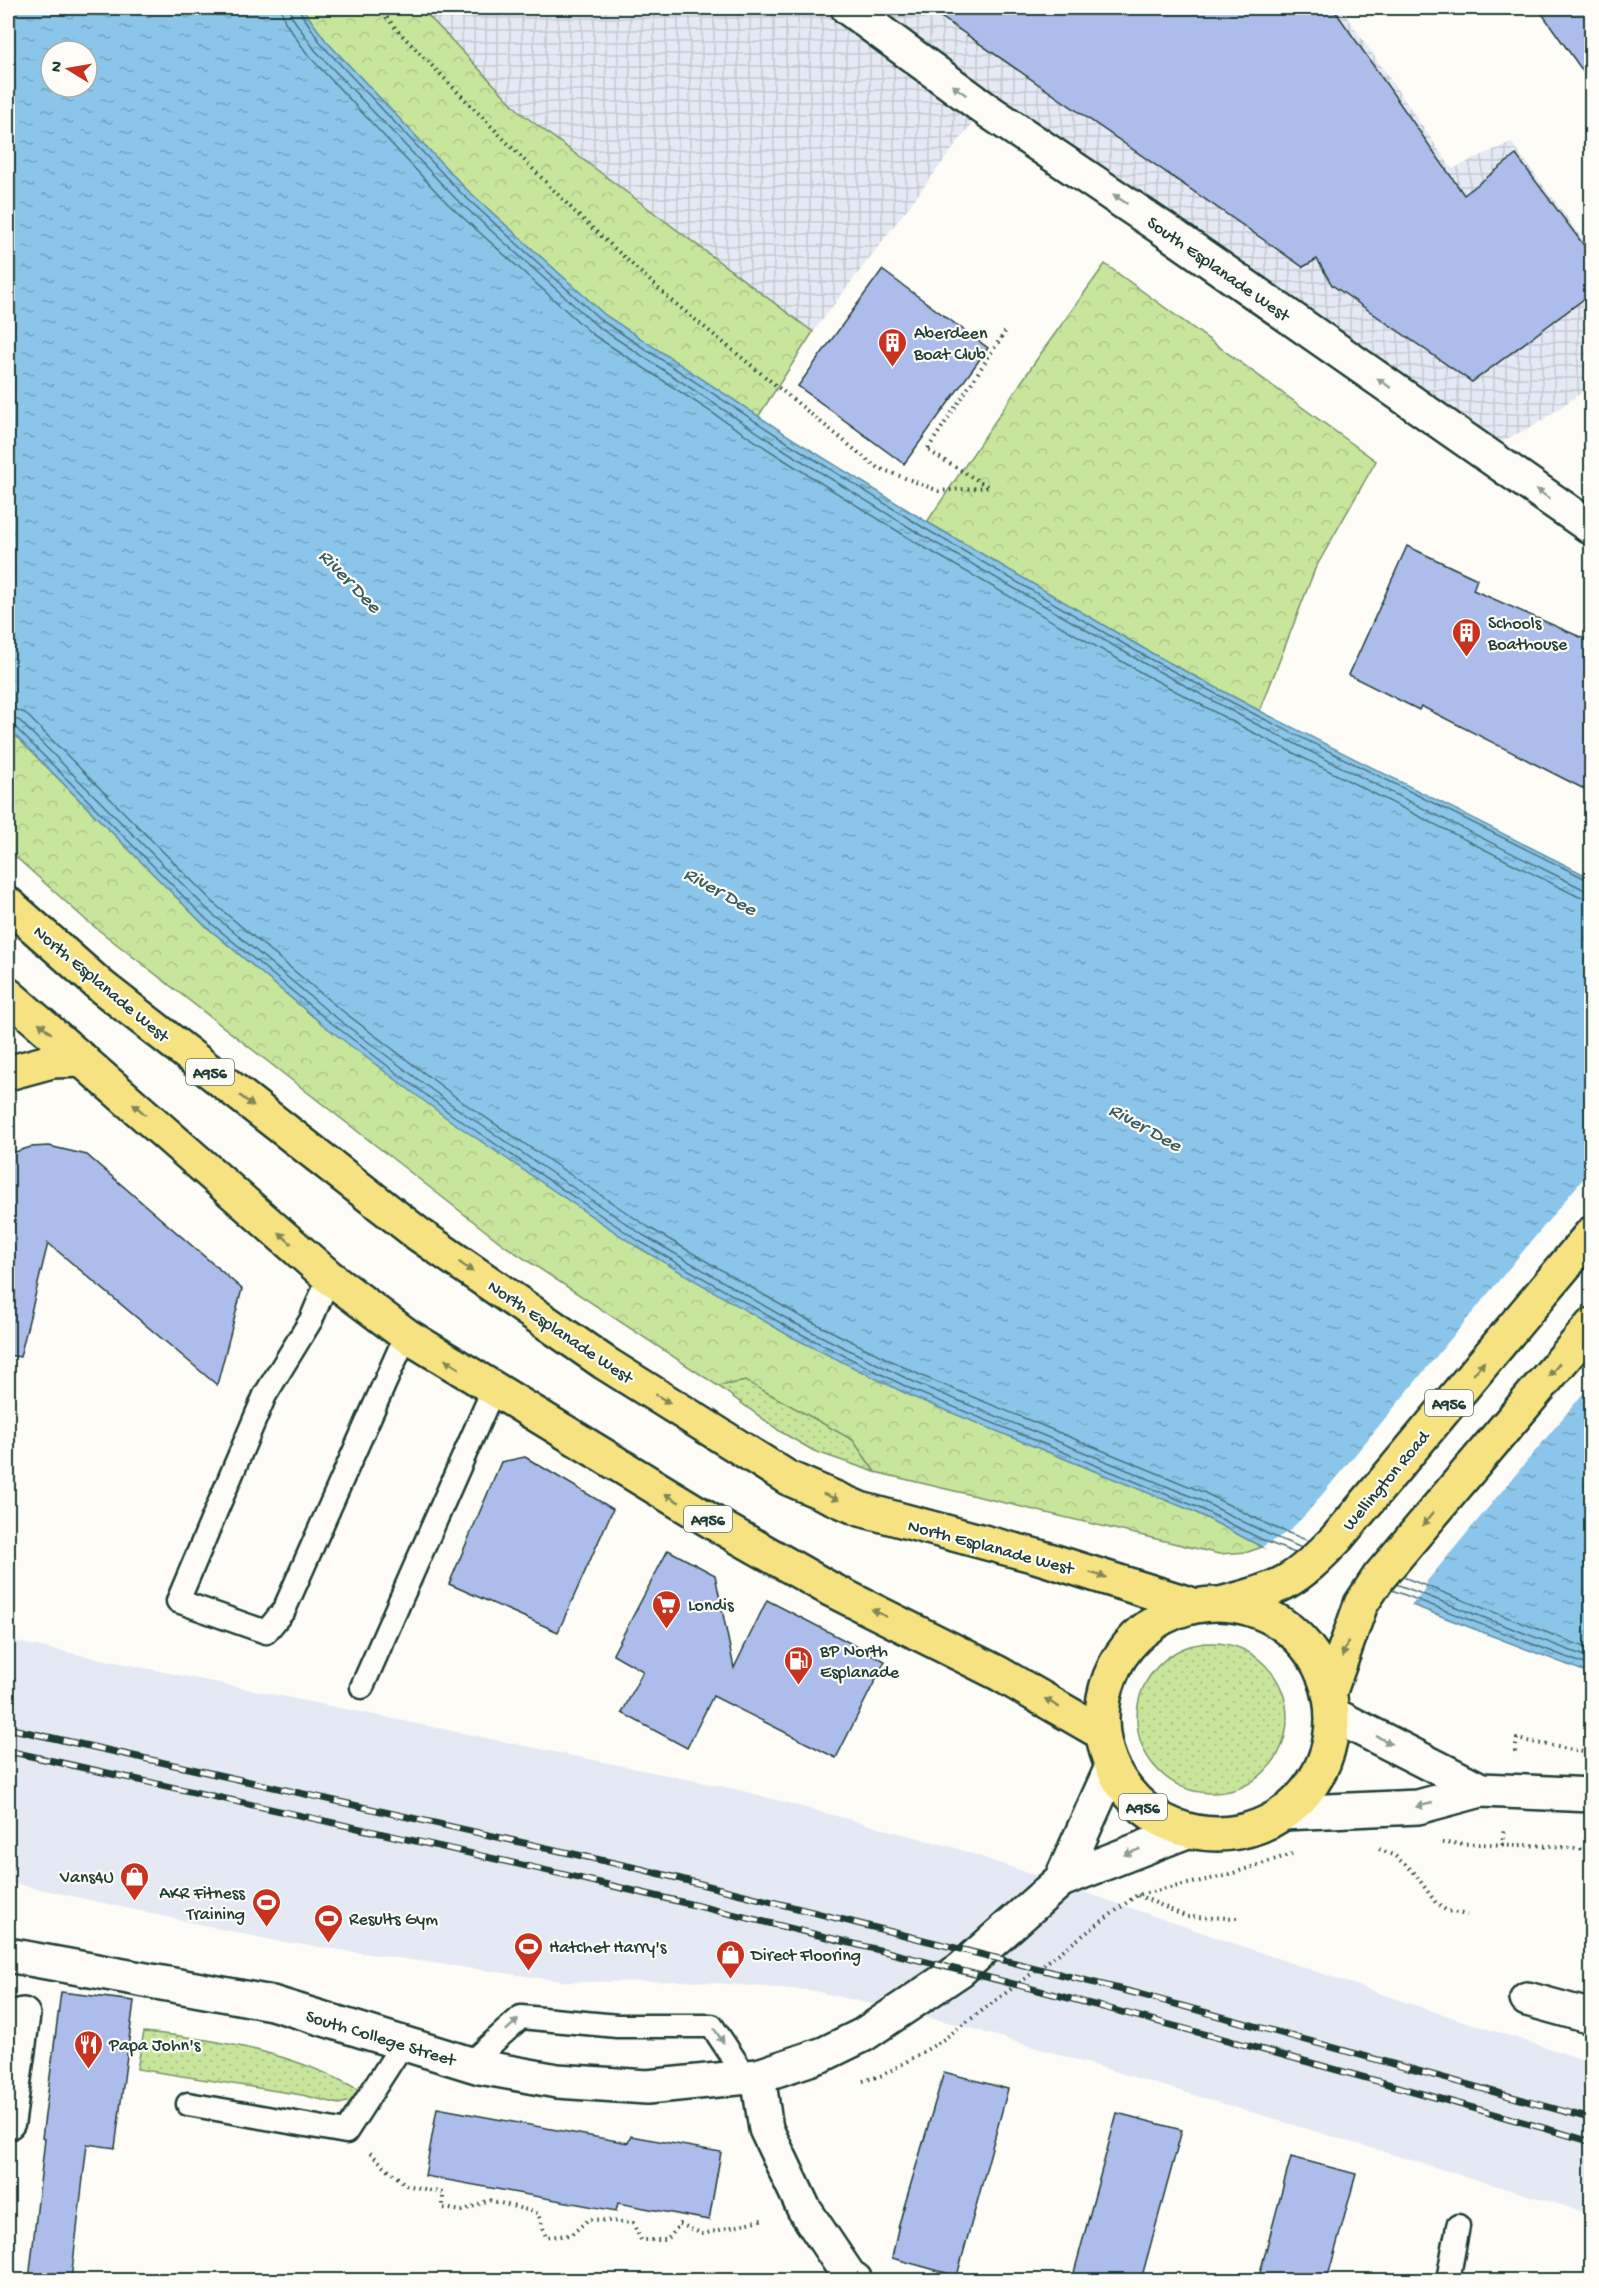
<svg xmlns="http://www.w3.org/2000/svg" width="1599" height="2288" font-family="'Gochi Hand',sans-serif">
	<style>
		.built { fill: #e5e9f3 }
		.industrial { fill: url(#industrial-grid) }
		.grass { fill: url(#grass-dots); stroke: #749168; stroke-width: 1.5 }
		.forest { fill: url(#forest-crowns); stroke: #749168; stroke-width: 1.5 }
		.water { fill: url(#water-ripples); stroke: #608fa1; stroke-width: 1.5; fill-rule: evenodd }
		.pier { fill: #fdfcf7 }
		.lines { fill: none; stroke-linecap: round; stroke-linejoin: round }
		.shore { stroke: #4a747d; stroke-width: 1.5 }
		.building { fill: #acbceb; stroke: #1f3d34; stroke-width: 1.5 }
		.lane-casing { stroke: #1f3d34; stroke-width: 27 }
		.street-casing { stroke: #1f3d34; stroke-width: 38 }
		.secondary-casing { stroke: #1f3d34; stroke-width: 38 }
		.primary-casing { stroke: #1f3d34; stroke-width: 38 }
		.path { stroke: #1f3d34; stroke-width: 4; stroke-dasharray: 1.5 4.5; stroke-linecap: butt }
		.lane { stroke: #fdfcf7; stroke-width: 22 }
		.street { stroke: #fdfcf7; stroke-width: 33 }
		.secondary { stroke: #fdfcf7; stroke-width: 33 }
		.primary { stroke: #f6e281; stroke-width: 33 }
		.rail-casing { stroke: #1f3d34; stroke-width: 7 }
		.rail { stroke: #fdfcf7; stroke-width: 4.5; stroke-dasharray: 14; stroke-linecap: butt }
		.oneway { fill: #8e9c96 }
		.oneway2 { fill: #808757 }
		.labels { text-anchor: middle; stroke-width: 4.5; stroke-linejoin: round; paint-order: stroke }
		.shield { fill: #fdfcf7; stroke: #62766e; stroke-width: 1.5 }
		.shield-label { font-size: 16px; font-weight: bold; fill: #1f3d34 }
		.street-label { font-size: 18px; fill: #1f3d34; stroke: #fdfcf7 }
		.poi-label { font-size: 18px; fill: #1f3d34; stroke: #fdfcf7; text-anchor: start }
		.water-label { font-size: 20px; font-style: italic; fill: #3a5f62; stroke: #fdfcf7 }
	</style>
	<defs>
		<pattern id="industrial-grid" width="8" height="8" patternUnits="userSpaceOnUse" patternTransform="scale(1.5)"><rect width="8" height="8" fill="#e5e9f3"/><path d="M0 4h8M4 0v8" fill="none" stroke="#c4c9d1"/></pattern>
		<pattern id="grass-dots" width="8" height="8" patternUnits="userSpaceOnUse" patternTransform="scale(1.5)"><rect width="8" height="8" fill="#c8e59c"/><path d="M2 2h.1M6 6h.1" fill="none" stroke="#abc587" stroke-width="1.8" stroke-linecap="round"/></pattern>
		<pattern id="forest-crowns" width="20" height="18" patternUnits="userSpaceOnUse" patternTransform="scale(1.5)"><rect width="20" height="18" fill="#c8e59c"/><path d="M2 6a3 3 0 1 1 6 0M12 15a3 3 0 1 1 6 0" fill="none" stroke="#abc587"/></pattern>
		<pattern id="water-ripples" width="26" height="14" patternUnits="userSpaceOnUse" patternTransform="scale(1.5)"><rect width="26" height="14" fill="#8bc6ea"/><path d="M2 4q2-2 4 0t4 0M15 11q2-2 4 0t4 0" fill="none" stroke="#71a2be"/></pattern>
	</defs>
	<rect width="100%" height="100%" fill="#fdfcf7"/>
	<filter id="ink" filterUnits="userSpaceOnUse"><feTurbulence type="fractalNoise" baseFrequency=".0167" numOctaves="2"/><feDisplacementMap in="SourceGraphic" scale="12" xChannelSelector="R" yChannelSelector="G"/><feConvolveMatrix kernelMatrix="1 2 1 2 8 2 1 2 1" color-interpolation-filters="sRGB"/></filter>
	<g filter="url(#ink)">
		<path class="built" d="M8,1640L735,1789L952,1847L1411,2004L1591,2062V2214L960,2025L815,1991L693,1981L568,1982L276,1941L8,1882Z"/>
		<path class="industrial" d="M421,8H1341L1452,169L1511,142L1591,250V386L1535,425L1482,451L984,108L813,332L521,113Z"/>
		<path class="grass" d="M746,1381L853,1440L875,1472L814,1451L781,1432L718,1386Z
			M1137 1718a75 75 0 1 1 150 0a75 75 0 1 1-150 0Z
			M144,2032C218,2039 294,2053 359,2090L358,2099L339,2104L302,2095L137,2069Z"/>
		<path class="forest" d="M302,8H421L521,113L813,332L758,417L605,315L465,188L326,41Z
			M1105,264L1376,461L1315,569L1260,711L1153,654L927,522L1039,356Z
			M8,728L202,923L322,1024L1195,1512L1262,1547L1248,1552L1219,1554L875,1472L853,1440L746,1381L718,1386L505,1246L87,921L8,850Z"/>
		<path class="water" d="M8,8H302L326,41L465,188L605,315L793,439L927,522L1153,654L1260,711L1591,878V1674L1262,1547L1195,1512L913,1397L788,1335L636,1246L448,1119L322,1024L202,923L8,728ZM51,51H87V87H51Z"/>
		<path class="pier" d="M1591,1169V1384L1427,1581L1424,1590L1410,1607L1277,1556L1262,1547L1289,1531L1307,1513Z"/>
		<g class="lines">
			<path class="shore" d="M281,8L285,22L308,55L448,204L592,334L781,458L915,542L1142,673L1250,731L1579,897L1592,899
				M290,8L292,17L315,50L455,198L597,326L786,451L920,534L1147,665L1254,723L1583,889L1592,890
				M298,8L322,45L460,192L601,320L790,444L924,528L1150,659L1258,716L1592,882
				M8,707L25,713L217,906L336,1006L461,1101L648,1227L798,1315L922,1376L1203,1492L1271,1526L1309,1541
				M8,716L20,721L211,913L330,1013L456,1108L643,1235L794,1323L918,1384L1200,1500L1268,1534L1302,1548
				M8,724L14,726L206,919L326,1019L451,1114L639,1241L791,1329L915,1391L1197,1507L1265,1541L1295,1553
				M1403,1577L1592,1650
				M1396,1584L1592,1659
				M1392,1590L1592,1667"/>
		</g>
		<path class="building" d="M928,8H1333L1464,195L1516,155L1592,256V293L1472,382L1332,285L1317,259L1303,267Z
			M1538,8H1592V84L1560,39Z
			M882,270L988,348L904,464L798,386Z
			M1407,546L1477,579L1473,590L1592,642V793L1421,706L1419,710L1349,675Z
			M49,1146L87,1155L242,1289L217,1385L48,1243L20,1357L8,1355V1154L31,1147Z
			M525,1457L613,1509L558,1632L449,1584L501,1462Z
			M668,1550L715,1575L734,1668L767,1600L885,1661L836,1758L713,1696L687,1748L622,1713L643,1671L613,1654Z
			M61,1992L134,2001L115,2148L87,2144L71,2280H29L45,2139L42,2138Z
			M944,2072L1008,2089L957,2276L892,2258L899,2224Z
			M437,2108L628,2143L631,2136L721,2152L709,2220L618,2203L616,2211L425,2176Z
			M1117,2113L1182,2130L1141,2280H1072Z
			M1291,2157L1356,2174L1327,2280H1258Z"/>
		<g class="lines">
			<defs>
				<path id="lane" d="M329,1277L311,1320L265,1395L178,1601L266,1632L284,1610L406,1335
					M362,1687L493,1390
					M469,2064L521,2017L617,2026H712L746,2077
					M188,2104L346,2132L402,2045
					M1448,2280L1458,2226"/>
				<path id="street" d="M1527,1999L1592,2017
					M758,2076L766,2129L804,2209L849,2276L855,2280
					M8,2122L23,2015"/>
				<path id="secondary" d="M848,8L984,108L1168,232L1592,528
					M1332,1714L1481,1790
					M1283,1813L1418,1807L1481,1790L1592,1795
					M1061,1880L1112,1767
					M8,1955L272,2003L480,2067L557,2081L647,2087L758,2076L824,2054L863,2035L960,1970L1061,1880L1187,1831"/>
				<path id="primary" d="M8,904L102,987L418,1234L605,1363L788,1478L860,1509L1036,1556L1196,1606
					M8,995L329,1277L406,1335L719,1526L830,1589L998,1673L1102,1733
					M8,1073L52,1061L83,1060
					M1224,1603C1281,1589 1296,1581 1337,1538L1592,1233
					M1102 1719a115 115 0 1 1 230 0a115 115 0 1 1-230 0Z
					M1329,1694L1361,1604L1379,1577L1592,1325"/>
			</defs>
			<use href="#lane" class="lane-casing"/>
			<use href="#street" class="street-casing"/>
			<use href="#secondary" class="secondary-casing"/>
			<use href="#primary" class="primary-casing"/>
			<path class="path" d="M379,8L398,31L578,215L671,300L876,467L939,491L988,487
				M987,486L927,450L1005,332
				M1515,1752L1517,1739L1588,1753
				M1442,1843L1554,1846L1592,1851
				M1502,1845L1504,1828
				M1379,1849L1395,1856L1413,1871L1436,1903L1447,1911L1467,1915
				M1138,1895L1187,1917L1238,1918
				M863,2081L883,2075L940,2042L1137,1895L1224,1876L1292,1854
				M370,2153L406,2185L443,2193V2208L462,2211L489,2200L538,2213L546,2237L571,2235L589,2219L633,2223L641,2240H667L680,2224L703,2234L765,2219"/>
			<use href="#lane" class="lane"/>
			<use href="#street" class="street"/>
			<use href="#secondary" class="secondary"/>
			<use href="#primary" class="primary"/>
			<defs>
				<path id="rail" d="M8,1728L641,1869L1139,1994L1592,2119
					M8,1751C205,1795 403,1837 600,1883C933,1960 1264,2047 1592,2142"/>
			</defs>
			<use href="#rail" class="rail-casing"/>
			<use href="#rail" class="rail"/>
		</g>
		<defs><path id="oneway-solid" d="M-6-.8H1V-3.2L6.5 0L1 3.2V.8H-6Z" transform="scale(1.5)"/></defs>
		<g class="oneway">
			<use href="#oneway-solid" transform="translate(959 90) rotate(-145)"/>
			<use href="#oneway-solid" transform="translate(1120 199) rotate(-146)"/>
			<use href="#oneway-solid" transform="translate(1384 383) rotate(-145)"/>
			<use href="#oneway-solid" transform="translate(1543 494) rotate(-145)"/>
			<use href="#oneway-solid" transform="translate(1384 1740) rotate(27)"/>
			<use href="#oneway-solid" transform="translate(1424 1805) rotate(167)"/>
			<use href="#oneway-solid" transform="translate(1132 1852) rotate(159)"/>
			<use href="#oneway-solid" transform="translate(512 2025) rotate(-42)"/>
			<use href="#oneway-solid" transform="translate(719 2036) rotate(56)"/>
		</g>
		<g class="oneway2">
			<use href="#oneway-solid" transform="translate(45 1028) rotate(-139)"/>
			<use href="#oneway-solid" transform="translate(247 1101) rotate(38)"/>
			<use href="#oneway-solid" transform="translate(139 1109) rotate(-138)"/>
			<use href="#oneway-solid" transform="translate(285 1238) rotate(-138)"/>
			<use href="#oneway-solid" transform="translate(466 1267) rotate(35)"/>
			<use href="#oneway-solid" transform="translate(452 1364) rotate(-148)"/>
			<use href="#oneway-solid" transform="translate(1479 1368) rotate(-50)"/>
			<use href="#oneway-solid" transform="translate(1554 1370) rotate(130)"/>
			<use href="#oneway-solid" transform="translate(663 1399) rotate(32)"/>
			<use href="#oneway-solid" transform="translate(831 1497) rotate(23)"/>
			<use href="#oneway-solid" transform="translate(672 1498) rotate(-149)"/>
			<use href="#oneway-solid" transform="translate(1428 1519) rotate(130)"/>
			<use href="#oneway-solid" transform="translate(1098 1575) rotate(17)"/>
			<use href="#oneway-solid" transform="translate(879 1613) rotate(-153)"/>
			<use href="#oneway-solid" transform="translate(1345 1649) rotate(110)"/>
			<use href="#oneway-solid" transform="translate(1052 1703) rotate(-149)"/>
		</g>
	</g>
	<defs>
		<symbol id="building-pin" viewBox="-11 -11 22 30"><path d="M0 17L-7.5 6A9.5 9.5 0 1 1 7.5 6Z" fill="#c8321e" stroke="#fdfcf7"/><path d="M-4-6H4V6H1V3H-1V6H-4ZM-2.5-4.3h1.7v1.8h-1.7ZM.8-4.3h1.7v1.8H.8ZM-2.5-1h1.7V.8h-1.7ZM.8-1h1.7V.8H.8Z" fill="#fff"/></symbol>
		<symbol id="supermarket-pin" viewBox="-11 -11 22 30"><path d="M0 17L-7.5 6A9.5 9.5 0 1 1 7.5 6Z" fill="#c8321e" stroke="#fdfcf7"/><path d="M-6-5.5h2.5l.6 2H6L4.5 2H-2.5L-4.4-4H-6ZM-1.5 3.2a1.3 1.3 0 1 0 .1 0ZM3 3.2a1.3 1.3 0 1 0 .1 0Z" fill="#fff"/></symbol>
		<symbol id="fuel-pin" viewBox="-11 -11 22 30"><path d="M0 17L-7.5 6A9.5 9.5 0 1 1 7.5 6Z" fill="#c8321e" stroke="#fdfcf7"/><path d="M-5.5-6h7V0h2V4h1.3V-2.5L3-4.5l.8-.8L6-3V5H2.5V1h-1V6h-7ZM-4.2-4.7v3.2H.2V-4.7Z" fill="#fff"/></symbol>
		<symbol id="shop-pin" viewBox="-11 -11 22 30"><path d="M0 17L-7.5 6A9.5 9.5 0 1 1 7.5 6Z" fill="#c8321e" stroke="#fdfcf7"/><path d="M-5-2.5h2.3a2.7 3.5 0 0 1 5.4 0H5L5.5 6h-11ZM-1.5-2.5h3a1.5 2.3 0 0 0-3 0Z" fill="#fff"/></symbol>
		<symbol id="stadium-pin" viewBox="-11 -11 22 30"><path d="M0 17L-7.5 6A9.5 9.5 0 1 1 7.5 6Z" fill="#c8321e" stroke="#fdfcf7"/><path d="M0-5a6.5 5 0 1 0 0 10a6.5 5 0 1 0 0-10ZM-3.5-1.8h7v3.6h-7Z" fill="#fff"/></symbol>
		<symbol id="restaurant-pin" viewBox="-11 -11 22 30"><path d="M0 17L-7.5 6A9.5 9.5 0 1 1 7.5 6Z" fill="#c8321e" stroke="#fdfcf7"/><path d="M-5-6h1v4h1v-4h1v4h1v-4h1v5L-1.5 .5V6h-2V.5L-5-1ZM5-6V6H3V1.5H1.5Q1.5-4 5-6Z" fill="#fff"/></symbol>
	</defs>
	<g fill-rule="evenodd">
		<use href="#building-pin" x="876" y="326" width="33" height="45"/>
		<use href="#building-pin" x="1450" y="616" width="33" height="45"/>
		<use href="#supermarket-pin" x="650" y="1588" width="33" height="45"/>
		<use href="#fuel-pin" x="782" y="1644" width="33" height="45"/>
		<use href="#shop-pin" x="118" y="1860" width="33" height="45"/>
		<use href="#stadium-pin" x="250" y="1886" width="33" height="45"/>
		<use href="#stadium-pin" x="312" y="1902" width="33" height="45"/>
		<use href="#stadium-pin" x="512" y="1930" width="33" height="45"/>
		<use href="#shop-pin" x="714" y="1938" width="33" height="45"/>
		<use href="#restaurant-pin" x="72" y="2028" width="33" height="45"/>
	</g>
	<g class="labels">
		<g class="shield">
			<rect x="186" y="1059" width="48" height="26" rx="4.5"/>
			<rect x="1425" y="1390" width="48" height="26" rx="4.5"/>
			<rect x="684" y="1506" width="48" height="26" rx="4.5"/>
			<rect x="1119" y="1794" width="48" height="26" rx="4.5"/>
		</g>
		<g class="shield-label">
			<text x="210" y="1078">A956</text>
			<text x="1449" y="1409">A956</text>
			<text x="708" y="1525">A956</text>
			<text x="1143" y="1813">A956</text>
		</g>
		<g class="street-label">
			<text transform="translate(1219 268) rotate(35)" y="6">South Esplanade West</text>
			<text transform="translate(102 983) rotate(40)" y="6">North Esplanade West</text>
			<text transform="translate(561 1331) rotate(34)" y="6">North Esplanade West</text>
			<text transform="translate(1385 1480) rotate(-50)" y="6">Wellington Road</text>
			<text transform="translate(991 1546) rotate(15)" y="6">North Esplanade West</text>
			<text transform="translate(381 2037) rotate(17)" y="6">South College Street</text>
		</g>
		<g class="poi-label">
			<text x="914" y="338">Aberdeen<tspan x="914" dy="21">Boat Club</tspan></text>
			<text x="1488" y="628">Schools<tspan x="1488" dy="21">Boathouse</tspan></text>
			<text x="688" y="1610">Londis</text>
			<text x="820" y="1656">BP North<tspan x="820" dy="21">Esplanade</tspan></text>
			<text x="114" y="1882" text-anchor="end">Vans4U</text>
			<text x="245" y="1898" text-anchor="end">AKR Fitness<tspan x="245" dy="21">Training</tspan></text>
			<text x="349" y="1924">Results Gym</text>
			<text x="549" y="1952">Hatchet Harry's</text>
			<text x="751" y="1960">Direct Flooring</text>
			<text x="109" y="2050">Papa John's</text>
		</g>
		<g class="water-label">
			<text transform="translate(351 580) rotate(46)" y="7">River Dee</text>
			<text transform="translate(721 890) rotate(29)" y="7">River Dee</text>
			<text transform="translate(1146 1126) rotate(29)" y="7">River Dee</text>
		</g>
	</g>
	<rect width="1599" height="2288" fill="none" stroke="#fdfcf7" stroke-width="30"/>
	<rect x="15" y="15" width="1569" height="2258" fill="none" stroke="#1f3d34" stroke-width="2" filter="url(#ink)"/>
	<g transform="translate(69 69) rotate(281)"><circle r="28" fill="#fdfcf7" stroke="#a4b0a9" stroke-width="1.5"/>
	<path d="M0-4.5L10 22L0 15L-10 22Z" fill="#c8321e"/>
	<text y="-9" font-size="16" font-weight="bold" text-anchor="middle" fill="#1f3d34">N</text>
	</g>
</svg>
